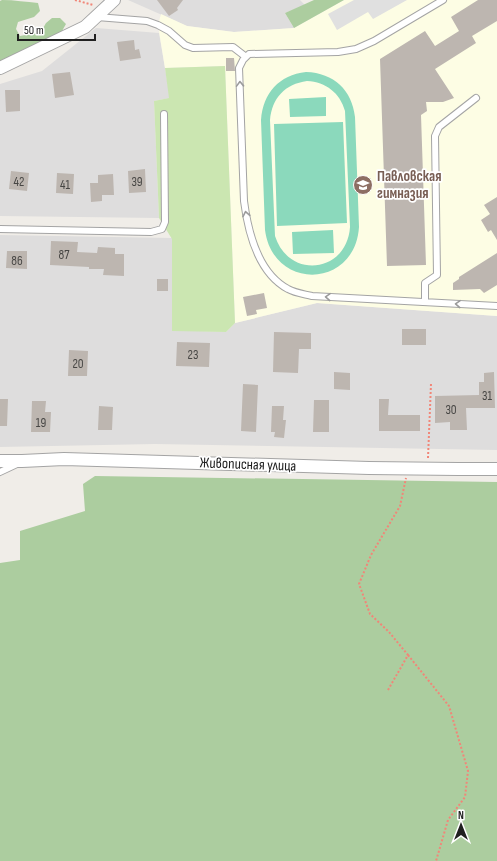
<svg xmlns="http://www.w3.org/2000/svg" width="497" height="861" font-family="'Sofia Sans Condensed',sans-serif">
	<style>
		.residential { fill: #dedddd }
		.education { fill: #fdfde4 }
		.grass { fill: #cbe6b1 }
		.forest { fill: #accd9f }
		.pitch { fill: #8bd9bc; fill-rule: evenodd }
		.parking { fill: #e0e0e0 }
		.building { fill: #bdb6b0 }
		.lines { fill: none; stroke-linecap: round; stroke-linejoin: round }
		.service-casing { stroke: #a4a4a4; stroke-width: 8 }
		.minor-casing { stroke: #a4a4a4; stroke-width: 14 }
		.path { stroke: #f18678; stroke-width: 2; stroke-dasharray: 2 2; stroke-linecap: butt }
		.service { stroke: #fff; stroke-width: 6 }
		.minor { stroke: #fff; stroke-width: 12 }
		.oneway { stroke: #9b9b9b }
		.labels { text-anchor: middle; stroke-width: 3.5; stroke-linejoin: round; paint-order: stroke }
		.number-label { font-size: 13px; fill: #474644 }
		.education-label { font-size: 15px; font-weight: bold; fill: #785e54; stroke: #fff; text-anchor: start }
		.street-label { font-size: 15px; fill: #202020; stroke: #fff }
	</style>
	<rect width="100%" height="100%" fill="#f0ede8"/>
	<path class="residential" d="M128,0H300L305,5L285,13L294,28L234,32L187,26Z
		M96,28L159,33L170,98L154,101L159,218L0,216V84L42,71Z
		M0,235L172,238V330L226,332L235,323L317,303L497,316V450L155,444L0,447Z"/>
	<path class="education" d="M344,0H497V316L317,303L235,323L225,66L165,68L158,25L161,14L187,26L234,32L294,28Z"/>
	<path class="grass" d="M225,66L235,323L226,332L172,331V239L159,218L154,101L169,98L165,68Z"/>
	<path class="forest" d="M2,0C15,0 26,2 38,3L40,11L34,17L18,22L16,29L20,36L36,33L42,30L46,23L52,18H60L66,24L62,31L55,37L0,62V1Z
		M314,0H344L294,28L285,13Z
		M95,476L497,482V861H0V563L20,560V531L85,511L83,484Z"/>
	<path class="pitch" d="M306,72C334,73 352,90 355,117L359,227C355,289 273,291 265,230L261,120C263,93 279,75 306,72ZM307,81C326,82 340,93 345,111L350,227C347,273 289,280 275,236L270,120C272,98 285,84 307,81Z
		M326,97V116L290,117L289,99Z
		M343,122L347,223L277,226L274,124Z
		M333,230L334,253L293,254L292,232Z"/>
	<path class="parking" d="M354,0H407L373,19L368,12L337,30L328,14Z"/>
	<path class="building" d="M157,0H183L177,8L178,10L169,16Z
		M478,0H497V21L472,36L476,43L435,69L454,98L443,102H426L427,111L421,115L426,265L387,266L380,59L425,31L435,46L459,31L451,17Z
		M134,40L135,50L139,49L141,58L120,61L117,42Z
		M226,58H234L235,71H226Z
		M70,72L74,95L55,98L52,74Z
		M5,90H20V111L6,112Z
		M145,169L146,192L129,193L128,171Z
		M11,171L29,173L27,191L9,189Z
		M57,173L74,174L73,194L56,193Z
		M113,174L114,195H102V201L91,202L90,183H98V175Z
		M497,197V240L491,230L488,232L481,220L490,214L484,205Z
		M51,241L78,242L77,252L97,253L98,247L115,248V254H124V276L103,275L104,269H89V267L50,265Z
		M7,251H27V269L6,268Z
		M497,253V285L484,293L480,289L453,290V283L459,279V277Z
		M157,279H168V291H157Z
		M264,293L267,308L256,310L257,314L247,316L243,297Z
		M402,329H426V345H402Z
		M274,332L311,333V349H299L298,373L273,372Z
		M177,342L210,343L209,367L176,366Z
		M69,350L88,351L87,376H68Z
		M334,372L350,373V390L334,389Z
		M494,372L495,408H466L467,430H450V422L435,423V396L479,395V382H484V373Z
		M243,384L258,385L256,432L241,431Z
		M0,399H8L7,426H0Z
		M379,399H389L388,415H420V431H379Z
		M314,400H329V432H313Z
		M32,401H46L45,412H51L50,432H31Z
		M99,406L113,407L112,430H98Z
		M272,406H284L283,420H286L284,438L274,437L275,432H271Z"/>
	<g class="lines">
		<defs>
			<path id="service" d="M443,0L374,41L356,49L338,52L249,54L243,60L239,68L244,201C248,232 258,273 288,289C295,293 304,294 312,296L497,306
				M97,17L147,21L158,25L169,31L185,45L193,48L233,47L246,57
				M0,229L151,232L162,229L165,222L164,114
				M425,302V283L437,275L435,136L439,127L476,98
				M0,472L17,464"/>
			<path id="minor" d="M0,68L85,27L114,0
				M0,461H22L64,459L369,468L458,469H497"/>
		</defs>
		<use href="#service" class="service-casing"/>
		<use href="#minor" class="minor-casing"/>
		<path class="path" d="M75,0L93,5
			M428,458L431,384
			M408,655L449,706L468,771L465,797L448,820L436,861
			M388,690L408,655L389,632L370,614L359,584L371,555L400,506L406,478"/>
		<use href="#service" class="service"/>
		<use href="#minor" class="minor"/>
	</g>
	<defs><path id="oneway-chevron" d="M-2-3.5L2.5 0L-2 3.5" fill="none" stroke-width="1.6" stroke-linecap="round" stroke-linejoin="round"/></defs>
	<g class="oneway">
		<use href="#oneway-chevron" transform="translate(240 84) rotate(-92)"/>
		<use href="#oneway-chevron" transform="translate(246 214) rotate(-101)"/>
		<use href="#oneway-chevron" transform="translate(328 297) rotate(-177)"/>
		<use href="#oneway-chevron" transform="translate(458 304) rotate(-177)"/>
	</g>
	<defs>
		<symbol id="school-disc" viewBox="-11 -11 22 22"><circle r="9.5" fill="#8d6e63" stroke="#fff"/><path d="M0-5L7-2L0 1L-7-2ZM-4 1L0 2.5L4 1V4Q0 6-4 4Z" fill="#fff"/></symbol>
	</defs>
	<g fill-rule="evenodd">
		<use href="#school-disc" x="352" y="174" width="22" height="22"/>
	</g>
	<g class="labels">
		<g class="number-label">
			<text x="19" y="186">42</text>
			<text x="137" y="186">39</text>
			<text x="65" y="189">41</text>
			<text x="64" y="259">87</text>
			<text x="17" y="265">86</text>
			<text x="193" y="359">23</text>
			<text x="78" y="368">20</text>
			<text x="487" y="400">31</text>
			<text x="451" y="414">30</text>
			<text x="41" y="427">19</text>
		</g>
		<g class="education-label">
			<text x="377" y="181">Павловская<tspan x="377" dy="17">гимназия</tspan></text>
		</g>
		<g class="street-label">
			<text transform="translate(248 464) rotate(2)" y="5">Живописная улица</text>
		</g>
	</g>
	<g transform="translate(461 825)" stroke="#ffffff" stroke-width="3" paint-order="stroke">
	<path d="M0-3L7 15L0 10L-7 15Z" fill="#202020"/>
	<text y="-6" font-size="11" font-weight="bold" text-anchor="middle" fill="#202020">N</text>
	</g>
	<path d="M18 34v6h77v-6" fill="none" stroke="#202020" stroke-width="2"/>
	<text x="24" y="34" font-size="12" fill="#202020" stroke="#ffffff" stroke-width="3" paint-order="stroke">50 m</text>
</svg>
